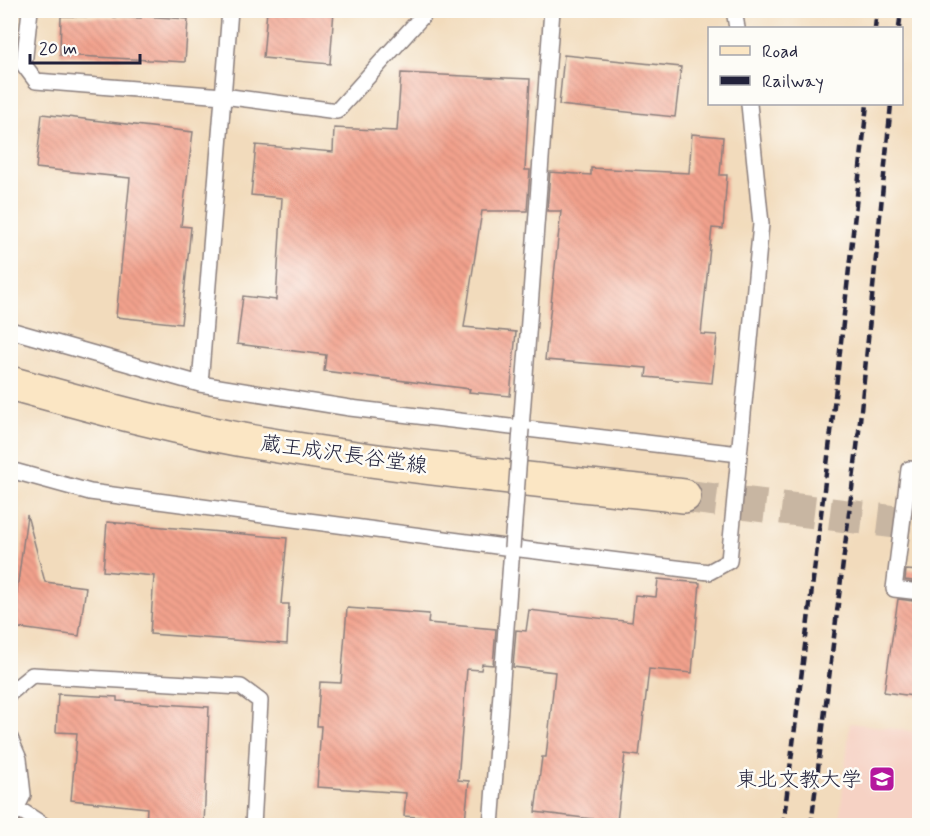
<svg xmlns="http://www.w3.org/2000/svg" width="930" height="836" font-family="Mynerve,'Klee One',sans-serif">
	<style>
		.built { fill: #f6d2c4 }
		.building { fill: url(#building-back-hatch) }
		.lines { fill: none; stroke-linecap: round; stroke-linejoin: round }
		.secondary-tunnel { stroke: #c8b6a2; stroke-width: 33; stroke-dasharray: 33 16; stroke-linecap: butt }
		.service-casing { stroke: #8a7e7c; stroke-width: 18 }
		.secondary-casing { stroke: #8a7e7c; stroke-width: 36 }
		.service { stroke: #fff; stroke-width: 15 }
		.secondary { stroke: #fbe6c4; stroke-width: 33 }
		.rail { stroke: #22223b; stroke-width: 4.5; stroke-dasharray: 9 4.5; stroke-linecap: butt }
		.service-bridge-casing { stroke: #8a7e7c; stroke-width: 18; stroke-linecap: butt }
		.service-bridge { stroke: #fff; stroke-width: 15 }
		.labels { text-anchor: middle; stroke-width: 5; stroke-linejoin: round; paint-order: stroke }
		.street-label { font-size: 21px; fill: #22223b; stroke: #fdfcf7 }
		.poi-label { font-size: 21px; fill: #22223b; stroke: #fdfcf7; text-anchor: end }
	</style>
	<defs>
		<pattern id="building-back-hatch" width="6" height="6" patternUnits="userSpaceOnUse" patternTransform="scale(1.5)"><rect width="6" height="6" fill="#f2a18c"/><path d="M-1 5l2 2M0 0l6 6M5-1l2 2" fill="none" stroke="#cf8a7a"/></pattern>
	</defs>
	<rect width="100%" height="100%" fill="#fdfcf7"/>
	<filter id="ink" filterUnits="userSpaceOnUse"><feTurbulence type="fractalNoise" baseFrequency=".0167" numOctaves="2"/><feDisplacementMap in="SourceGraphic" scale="12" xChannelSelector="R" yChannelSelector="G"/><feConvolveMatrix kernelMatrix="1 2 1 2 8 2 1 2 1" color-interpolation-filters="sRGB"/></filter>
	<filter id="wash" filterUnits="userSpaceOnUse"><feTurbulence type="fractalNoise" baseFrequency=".008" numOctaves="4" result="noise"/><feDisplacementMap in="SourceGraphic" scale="24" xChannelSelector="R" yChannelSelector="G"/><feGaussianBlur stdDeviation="1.35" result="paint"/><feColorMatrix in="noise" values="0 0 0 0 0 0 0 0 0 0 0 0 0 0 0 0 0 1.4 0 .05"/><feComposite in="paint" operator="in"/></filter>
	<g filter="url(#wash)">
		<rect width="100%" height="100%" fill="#f2dbbc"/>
		<path class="built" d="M850,723L919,732V825H839Z"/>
		<g id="blocks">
			<path class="building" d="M267,10H334L330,64L263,58Z
				M61,16L141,18V16L188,19L185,62L60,55Z
				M564,55L681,67L675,117L559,105Z
				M401,73L530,79L525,170H530L527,211H482L464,327L516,332L510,396L469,392L470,389L324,371L326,355L237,344L243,296L276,300L282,198L251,195L256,145L333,152L334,128L397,131Z
				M42,114L193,132L181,226L191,227L181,324L116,317L130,178L36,168Z
				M692,134L723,137L720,175H727L723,229L712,228L701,334L717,335L712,383L646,377L647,368L545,360L561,211H547L550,172L591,175V168L689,173Z
				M27,515L45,582L86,587L79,636L12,627Z
				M107,522L287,538L281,604H289L287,644L150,634L154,576L103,571Z
				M906,570L920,571V582L905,580Z
				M658,579L700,583L692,673L649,669L639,756L625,754L617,822L535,812L542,757H546L555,672L513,667L516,630L526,631L529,610L632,622L635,595L656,597Z
				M898,599L920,602V697L884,692Z
				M347,608L429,614L428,623L496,629L493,665L482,664L481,670L467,669L458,780L469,781L465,821L404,816L406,793L317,787L321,726H317L320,682L341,683Z
				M58,694L117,697V701L209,707L204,825H146L147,808L71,800L77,733L56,732Z"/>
		</g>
	</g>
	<g filter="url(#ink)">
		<use href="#blocks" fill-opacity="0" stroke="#8a7e7c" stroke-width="1.5"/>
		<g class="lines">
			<path class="secondary-tunnel" d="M684,496L920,525"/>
			<defs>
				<path id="service" d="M30,10L24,65L36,81L223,96L337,111L428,10
					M734,10L737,28
					M10,330L200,384L350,408L739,454
					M200,384L230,10
					M521,429L552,10
					M10,470L90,492L512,548L709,572L729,561L761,224L749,104
					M920,470L909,469L894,589L920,592
					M10,693L32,675L241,687L260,701L253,826
					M10,738L19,759L23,795L10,821
					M17,808L45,826
					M491,826L512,548"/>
				<path id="secondary" d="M10,383C97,407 183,431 272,445C408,468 546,481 684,496"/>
			</defs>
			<use href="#service" class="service-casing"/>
			<use href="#secondary" class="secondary-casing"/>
			<use href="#service" class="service"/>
			<use href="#secondary" class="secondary"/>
			<path class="rail" d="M875,28L877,10
				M899,28L901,10
				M783,826L832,424L867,104
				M811,826L859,431L891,104"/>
			<defs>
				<path id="service-bridge" d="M512,548L521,429"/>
			</defs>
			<use href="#service-bridge" class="service-bridge-casing"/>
			<use href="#service-bridge" class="service-bridge"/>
		</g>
	</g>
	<defs>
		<symbol id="school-square" viewBox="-11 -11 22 22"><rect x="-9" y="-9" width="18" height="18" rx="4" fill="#b5179e" stroke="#fdfcf7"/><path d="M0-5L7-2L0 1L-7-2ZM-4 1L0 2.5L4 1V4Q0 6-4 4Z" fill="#fff"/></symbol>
	</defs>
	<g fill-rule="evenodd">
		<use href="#school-square" x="867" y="764" width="30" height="30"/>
	</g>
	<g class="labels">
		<g class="street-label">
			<text transform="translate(344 454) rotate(8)" y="7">蔵王成沢長谷堂線</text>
		</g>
		<g class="poi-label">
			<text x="862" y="786">東北文教大学</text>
		</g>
	</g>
	<rect width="930" height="836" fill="none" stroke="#fdfcf7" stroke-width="36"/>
	<rect x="708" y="27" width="195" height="78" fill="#fdfcf7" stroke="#a5a5ac" stroke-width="1.5"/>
	<rect x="720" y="46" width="30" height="9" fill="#fbe6c4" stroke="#a5a5ac" stroke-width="1.5"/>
	<text x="762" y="57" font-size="18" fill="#22223b">Road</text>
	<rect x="720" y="76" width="30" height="9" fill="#22223b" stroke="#a5a5ac" stroke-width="1.5"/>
	<text x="762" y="87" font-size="18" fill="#22223b">Railway</text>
	<path d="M30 54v9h110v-9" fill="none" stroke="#22223b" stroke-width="3"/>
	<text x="39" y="54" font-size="18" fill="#22223b" stroke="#fdfcf7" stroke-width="4.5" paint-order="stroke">20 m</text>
</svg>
